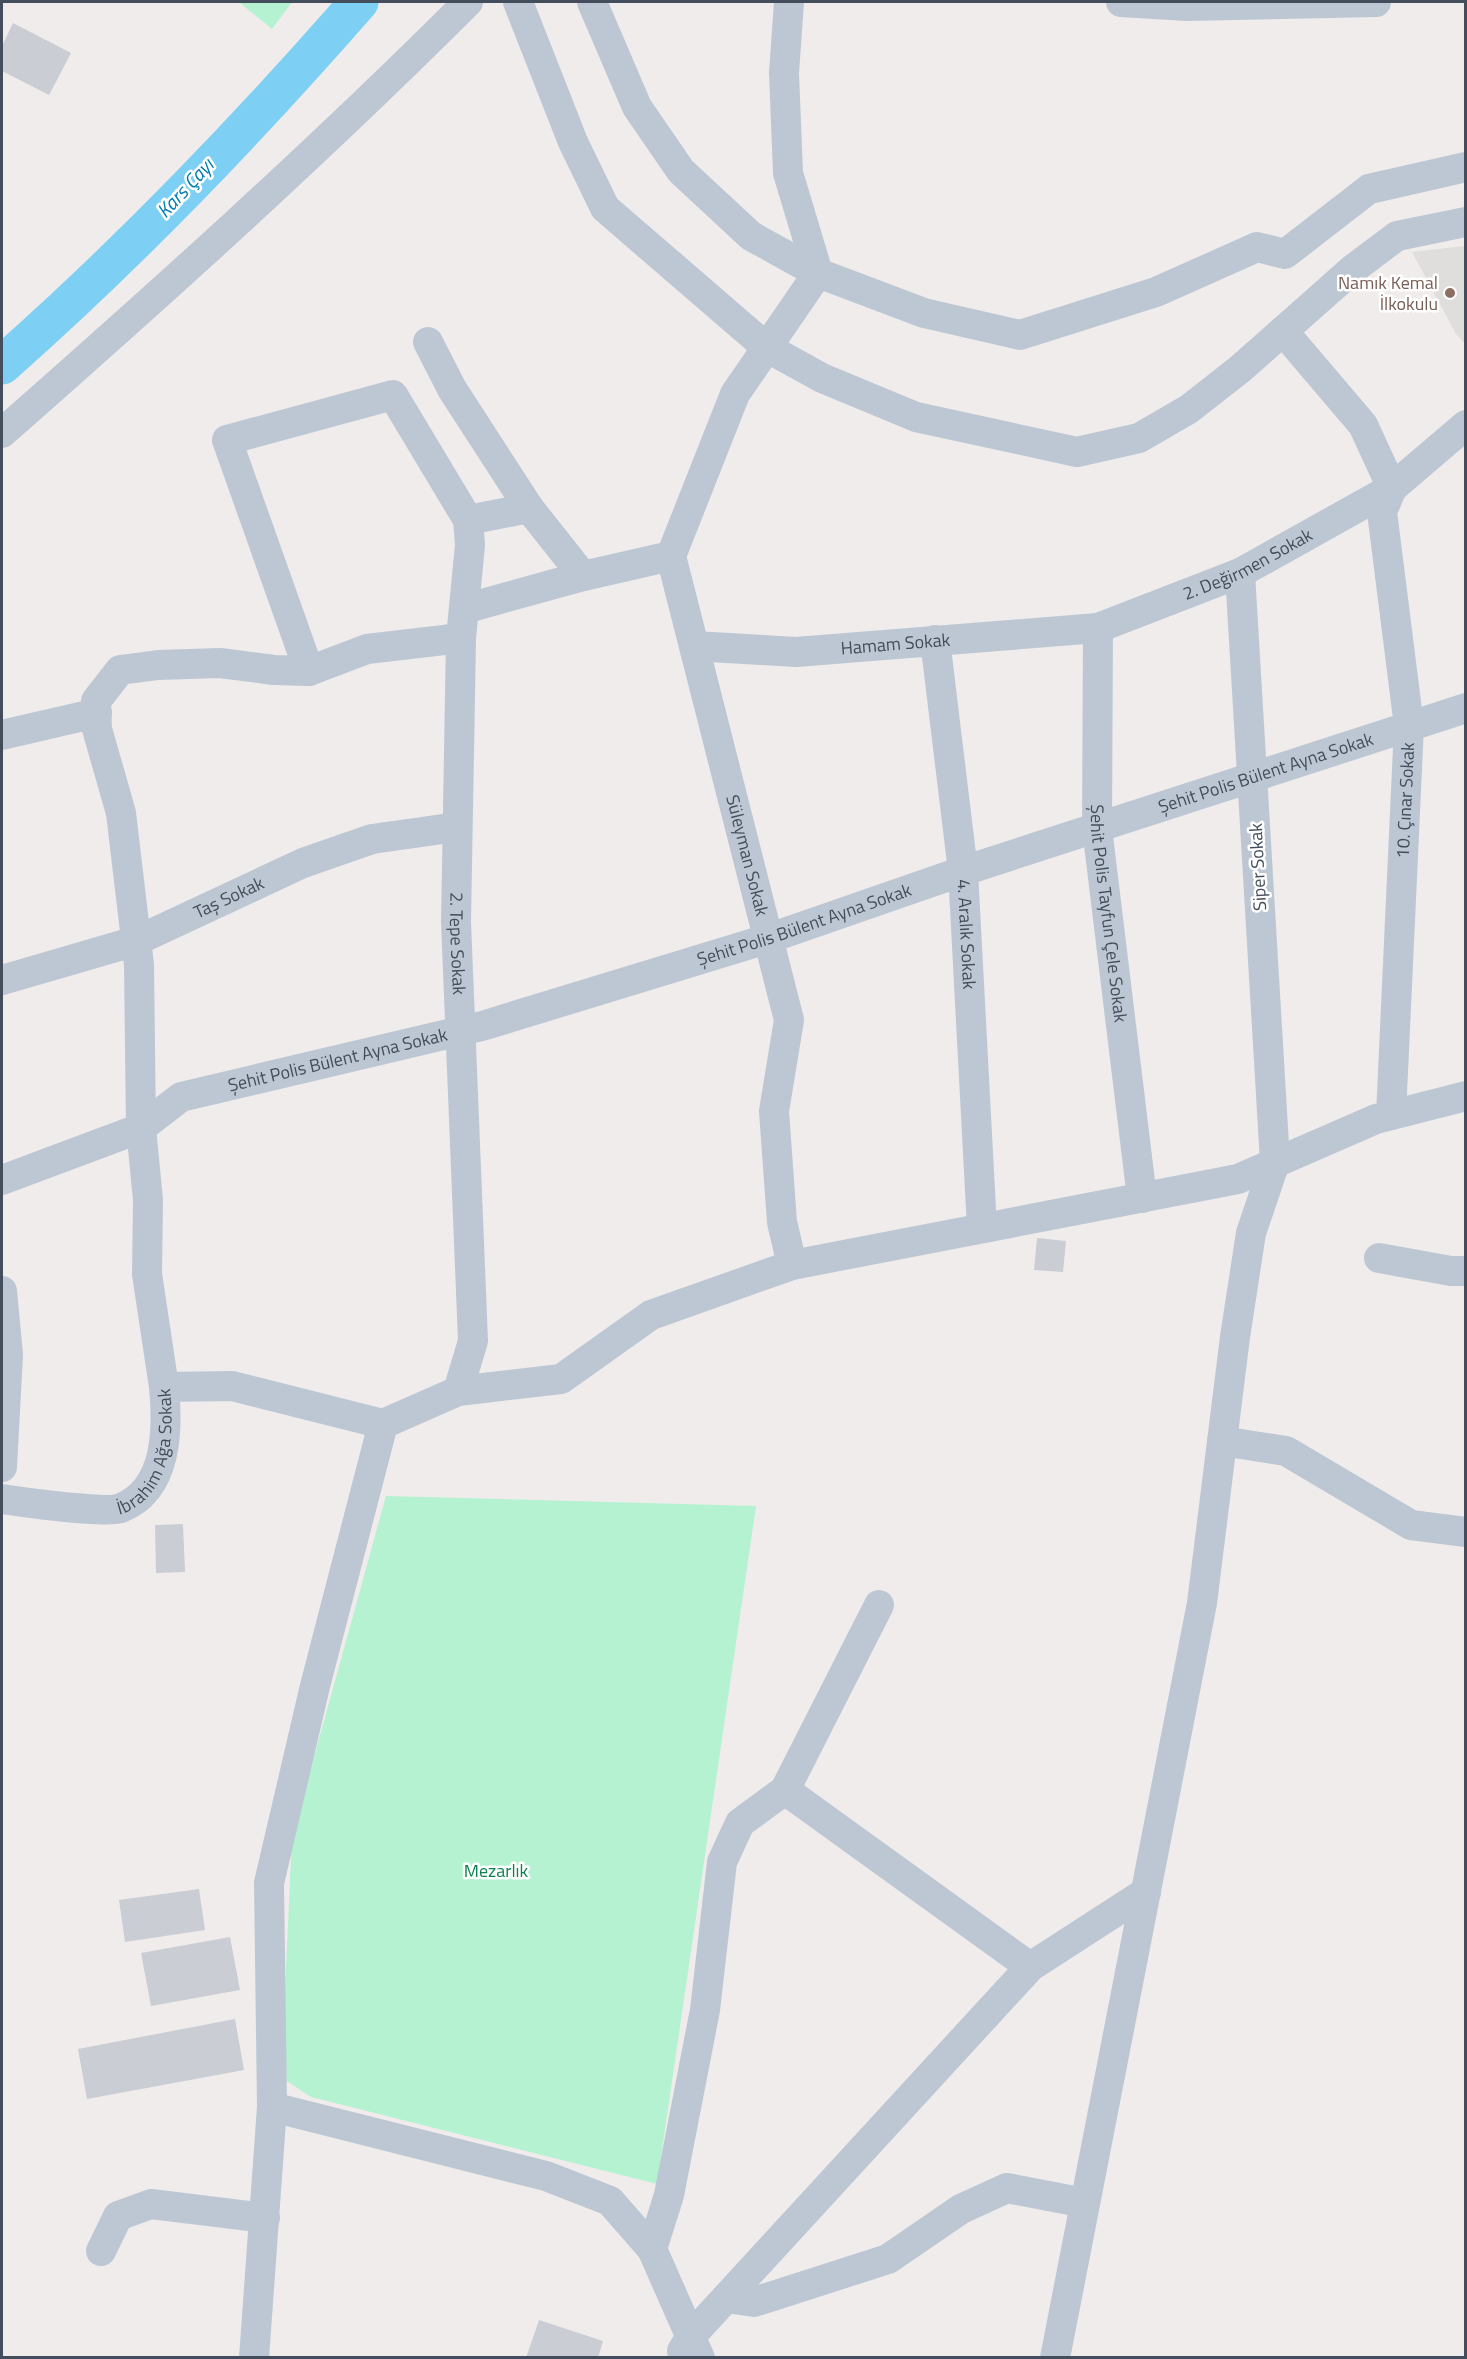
<svg xmlns="http://www.w3.org/2000/svg" width="1467" height="2359" font-family="'Titillium Web',sans-serif">
	<style>
		.education { fill: #e0dddd }
		.green { fill: #b4f2d1 }
		.lines { fill: none; stroke-linecap: round; stroke-linejoin: round }
		.river { stroke: #7dd0f3; stroke-width: 39 }
		.building { fill: #cacdd4 }
		.minor { stroke: #bdc7d3; stroke-width: 30 }
		.education-dot { fill: #8d6e63; stroke: #fff; stroke-width: 2 }
		.labels { text-anchor: middle; stroke-width: 5; stroke-linejoin: round; paint-order: stroke }
		.education-label { font-size: 18px; fill: #785e54; stroke: #fff; text-anchor: end }
		.street-label { font-size: 18px; fill: #434d5b; stroke: #fff }
		.park-label { font-size: 18px; fill: #0e8152; stroke: #fff }
		.water-label { font-size: 20px; font-style: italic; fill: #007cb0; stroke: #fff }
	</style>
	<rect width="100%" height="100%" fill="#efeceb"/>
	<path class="education" d="M1465,246H1466L1465,344L1456,334L1412,252Z"/>
	<path class="green" d="M239,2H292L272,29Z
		M386,1496L756,1506L657,2184L311,2097L281,2077L292,1837Z"/>
	<g class="lines">
		<path class="river" d="M2,365C129,253 247,130 359,2"/>
	</g>
	<path class="building" d="M13,23L71,53L49,95L2,71V46Z
		M1037,1238L1066,1241L1063,1272L1034,1270Z
		M183,1524L185,1572L156,1573L155,1525Z
		M199,1889L205,1930L125,1942L119,1900Z
		M230,1937L240,1990L151,2006L141,1953Z
		M235,2019L244,2070L87,2099L78,2049Z
		M539,2320L603,2341L598,2358H526Z"/>
	<g class="lines">
		<g class="minor">
			<path d="M518,2L573,142L605,208L766,347L822,378L916,417L1077,452L1139,438L1189,409L1240,369L1353,269L1397,236L1466,222"/>
			<path d="M592,2L637,107L681,171L751,236L818,273L924,313L1020,335L1156,292L1257,247L1285,254L1369,189L1466,167"/>
			<path d="M789,2L784,73L788,173L818,273"/>
			<path d="M1121,2L1187,6L1376,2"/>
			<path d="M1283,331L1363,425L1392,488"/>
			<path d="M428,342L452,389L529,508"/>
			<path d="M2,433C161,293 318,152 468,2"/>
			<path d="M468,520L529,508L583,576L671,556L735,394L818,273"/>
			<path id="s1" d="M671,556L789,1020L774,1111L782,1222L792,1265"/>
			<path d="M464,609L583,576"/>
			<path id="s2" d="M1098,628L1097,828L1142,1198"/>
			<path id="s3" d="M935,640L963,871L982,1228"/>
			<path id="s4" d="M694,646L796,652L1098,628L1240,573L1392,488L1466,425"/>
			<path id="s5" d="M309,671L227,440L393,395L468,520L470,545L461,638L456,922L473,1341L458,1391L383,1424"/>
			<path d="M2,735L97,713"/>
			<path id="s6" d="M2,980L136,941L303,863L372,839L457,827"/>
			<path id="s7" d="M1391,1115L1409,726L1382,512L1392,488"/>
			<path id="s8" d="M2,1180L141,1128L181,1097L482,1026L770,938L963,871L1466,708"/>
			<path d="M1379,1258L1451,1271H1466"/>
			<path d="M2,1291L8,1355L2,1467"/>
			<path d="M164,1387L147,1274L148,1200L141,1128L139,965L121,813L97,729L96,701L120,670L158,665L220,663L274,670L309,671L367,649L461,638"/>
			<path d="M458,1391L561,1379L651,1315L792,1265L1238,1179L1376,1119L1466,1096"/>
			<path d="M383,1424L315,1686L269,1883L272,2107L546,2176L610,2201L652,2249L700,2358"/>
			<path d="M1222,1441L1286,1451L1411,1525L1466,1532"/>
			<path id="s9" d="M2,1499C21,1502 107,1514 121,1508C168,1489 168,1429 164,1387L232,1386L383,1424"/>
			<path d="M879,1605L785,1790L1030,1967"/>
			<path d="M652,2249L669,2195L705,2010L722,1862L740,1823L785,1790"/>
			<path d="M101,2251L118,2216L151,2204L265,2218"/>
			<path d="M726,2298L754,2302L888,2259L961,2209L1007,2188L1085,2203"/>
			<path d="M682,2351L691,2336L1030,1967L1146,1892"/>
			<path d="M254,2358L272,2107"/>
			<path d="M1055,2358L1202,1603L1235,1337L1251,1233L1275,1162L1240,573"/>
		</g>
	</g>
	<circle class="education-dot" cx="1450" cy="293" r="6"/>
	<g class="labels">
		<g class="education-label">
			<text x="1438" y="289">Namık Kemal<tspan x="1438" dy="21">İlkokulu</tspan></text>
		</g>
		<g class="street-label">
			<text dy="6" stroke="none"><textPath href="#s4" startOffset="568">2. Değirmen Sokak</textPath></text>
			<text dy="6" stroke="none"><textPath href="#s4" startOffset="202">Hamam Sokak</textPath></text>
			<text dy="6" stroke="none"><textPath href="#s8" startOffset="1332">Şehit Polis Bülent Ayna Sokak</textPath></text>
			<text dy="6" stroke="none"><textPath href="#s7" startOffset="315">10. Çınar Sokak</textPath></text>
			<text dy="6" stroke="none"><textPath href="#s1" startOffset="309">Süleyman Sokak</textPath></text>
			<text transform="translate(1258 867) rotate(-93)" y="6">Siper Sokak</text>
			<text dy="6" stroke="none"><textPath href="#s6" startOffset="242">Taş Sokak</textPath></text>
			<text dy="6" stroke="none"><textPath href="#s2" startOffset="286">Şehit Polis Tayfun Çele Sokak</textPath></text>
			<text dy="6" stroke="none"><textPath href="#s8" startOffset="846">Şehit Polis Bülent Ayna Sokak</textPath></text>
			<text dy="6" stroke="none"><textPath href="#s3" startOffset="296">4. Aralık Sokak</textPath></text>
			<text dy="6" stroke="none"><textPath href="#s5" startOffset="987">2. Tepe Sokak</textPath></text>
			<text dy="6" stroke="none"><textPath href="#s8" startOffset="360">Şehit Polis Bülent Ayna Sokak</textPath></text>
			<text dy="6" stroke="none"><textPath href="#s9" startOffset="186">İbrahim Ağa Sokak</textPath></text>
		</g>
		<g class="park-label">
			<text x="496" y="1877">Mezarlık</text>
		</g>
		<g class="water-label">
			<text transform="translate(185 188) rotate(-47)" y="7">Kars Çayı</text>
		</g>
	</g>
	<rect width="1467" height="2359" fill="none" stroke="#434d5b" stroke-width="6"/>
</svg>
